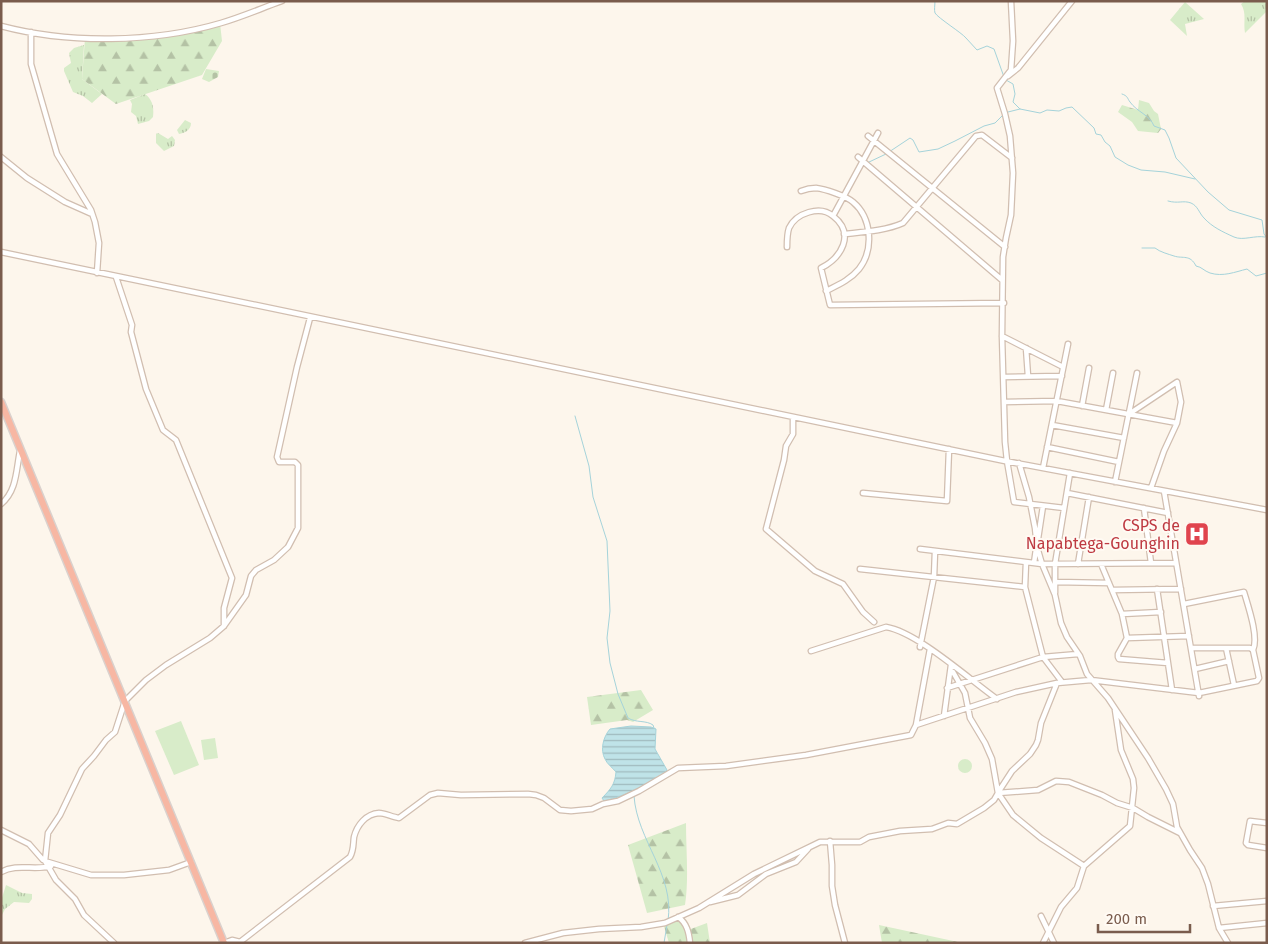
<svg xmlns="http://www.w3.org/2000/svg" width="1268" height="944" font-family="'Fira Sans',sans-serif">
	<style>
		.grass { fill: url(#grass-tufts) }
		.forest { fill: url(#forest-firs) }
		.cemetery { fill: url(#cemetery-stones) }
		.park { fill: #d8ecc9 }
		.water { fill: url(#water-rules); stroke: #a5d3da }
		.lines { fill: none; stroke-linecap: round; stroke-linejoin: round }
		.stream { stroke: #a5d3da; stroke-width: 1 }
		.minor-casing { stroke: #d1beb0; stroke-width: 7 }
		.highway-casing { stroke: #dad1cd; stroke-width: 9 }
		.minor { stroke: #fff; stroke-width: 4.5 }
		.highway { stroke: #f7b7a3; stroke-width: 6 }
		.labels { text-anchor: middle; stroke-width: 4; stroke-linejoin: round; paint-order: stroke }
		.health-label { font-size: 16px; fill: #be3a42; stroke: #fffaf3; text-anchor: end }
	</style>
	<defs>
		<pattern id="grass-tufts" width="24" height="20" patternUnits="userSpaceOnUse" patternTransform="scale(1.25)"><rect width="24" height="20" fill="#d8ecc9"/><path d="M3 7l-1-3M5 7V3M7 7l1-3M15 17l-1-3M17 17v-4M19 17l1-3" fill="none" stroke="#b4c2a5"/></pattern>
		<pattern id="forest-firs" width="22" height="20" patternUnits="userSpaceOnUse" patternTransform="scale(1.25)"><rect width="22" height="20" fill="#d8ecc9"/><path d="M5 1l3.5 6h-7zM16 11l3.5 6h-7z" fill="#b4c2a5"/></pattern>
		<pattern id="cemetery-stones" width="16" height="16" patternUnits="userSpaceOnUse" patternTransform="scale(1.25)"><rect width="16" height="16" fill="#d8ecc9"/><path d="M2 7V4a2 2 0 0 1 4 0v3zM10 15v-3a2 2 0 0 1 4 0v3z" fill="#b4c2a5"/></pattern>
		<pattern id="water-rules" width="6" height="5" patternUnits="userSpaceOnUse" patternTransform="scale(1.25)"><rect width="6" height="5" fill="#bfe3e8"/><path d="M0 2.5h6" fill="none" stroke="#a0bbbe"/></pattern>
	</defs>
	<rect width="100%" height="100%" fill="#fdf6ec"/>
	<path class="grass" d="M1245,1H1267V11L1245,33C1243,23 1247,13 1241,4Z
		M1185,2L1204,19L1185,24L1187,36L1170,20Z
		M84,45L82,79L102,94L92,103L83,96L73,92L64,71V68L71,63L69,53L74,48Z
		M145,94C153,100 154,108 153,117L149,121L138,124L136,116L131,112L132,104L130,100Z
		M185,120L191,123C191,130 185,133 179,134L177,130Z
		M158,133L168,139L172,136L175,140L174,146L164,151L156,143V134Z
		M6,885L22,893L32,894V899L29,903L14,902L5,909L1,917V901Z"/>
	<path class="forest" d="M220,23L222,41L202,75L116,104L82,79L85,38L152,36Z
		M1139,100L1149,103L1154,111L1158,114L1161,129L1158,133L1138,131L1132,122L1118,112L1122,105L1138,110Z
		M641,690L653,710L633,722L627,720L591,725L587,697Z
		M958 766a7 7 0 1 1 14 0a7 7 0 1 1-14 0Z
		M686,823C686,850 689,879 685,905L647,913L628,845Z
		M678,917L688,930L707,923L710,943H669L663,923Z
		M879,925L958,942L882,943Z"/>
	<path class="cemetery" d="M206,69L219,71L218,77L209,82L202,79Z"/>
	<path class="park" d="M181,721L199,765L174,775L155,731Z
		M215,738L218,758L204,760L201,740Z"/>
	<path class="water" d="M631,726L651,727L656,729L655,749L667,770L665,773C646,784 627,796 604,801L602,798C611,789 615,784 616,772C613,768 607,764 605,759C600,750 603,737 610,729Z"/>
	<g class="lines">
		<path class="stream" d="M935,1C935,5 934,10 935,13C938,18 962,33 966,38C970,42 973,46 977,50L987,46L994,49L1004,77
			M1006,80L1013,84L1015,94L1013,102L1020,109L1040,113L1047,110L1059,111L1066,108L1072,107L1094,128L1096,134L1101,135L1105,142L1110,146L1115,157L1128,165L1141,170L1165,172L1195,179
			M1122,94C1128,96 1127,98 1130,102C1137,112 1150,115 1154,126L1165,130L1169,138L1176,158L1208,192L1229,210L1262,220L1264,234L1267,238
			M1008,112L1020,109
			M889,152L910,138L913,140L919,152L938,149L955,141L984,126L995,123L1004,114
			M867,163L886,154
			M1168,201C1178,204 1183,200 1191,203C1198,206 1199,213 1204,218C1212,227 1223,232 1234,237C1243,241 1255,235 1265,237
			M1142,248H1155C1160,252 1168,254 1174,256C1183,259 1190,254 1196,266C1202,267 1204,271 1210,273C1223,277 1235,272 1247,269L1256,276L1267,273
			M575,416L589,466L593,497L607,541L610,611L607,638L610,663L618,694L628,718C636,723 646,720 653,725L654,728
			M634,796C637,841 675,874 668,921
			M664,943L667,925"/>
		<defs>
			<path id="minor" d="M1011,1L1013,41L1011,70L997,88L1005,114L1010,136L1013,173L1011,215L1006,238L1003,257L1002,336L1005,442L1007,461L1014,502L1064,508
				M1,26C69,44 153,43 221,23C242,17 262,8 282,1
				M31,32V64L57,154L91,210L95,222L99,243L97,273
				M1008,76L1018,68L1072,1
				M868,136L1005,247
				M1,157L27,178L65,202L92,214
				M858,157L1002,280
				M801,191C806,189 811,188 816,188C825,189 846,196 853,202C872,218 874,250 859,269C850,280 838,285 826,291
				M833,216L878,133
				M844,234C863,232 885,231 903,223L976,136L982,135L1012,158
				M787,247C787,241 787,234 789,228C796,213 820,205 833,216C856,234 841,258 821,268L830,305L1004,303
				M1,252C335,323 670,392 1005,461C1092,478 1180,493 1267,510
				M116,277L132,325L131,332L146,389L163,430L176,440L232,578L224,608V626
				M1002,336L1063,367
				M1026,348L1028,376
				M1004,377L1062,376
				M1004,402L1057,401L1177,423
				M1082,406L1089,368
				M1106,410L1113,373
				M1129,414L1177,382L1181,402L1177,423L1164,451L1151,488
				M793,417V434L786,446L784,460L766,529L815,571L843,584L863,612L874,622
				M1052,425L1124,438
				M1047,447L1119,462
				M1019,463L1029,497L1035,528L1037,547L1042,564L1055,595L1061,623L1067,637L1080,656L1087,674L1108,698L1148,758L1166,789L1173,804L1177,827L1190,850L1202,868L1208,884L1219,928L1228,943
				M1043,468L1068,344
				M1115,482L1137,373
				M1164,491L1199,696
				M863,493L947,501L949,449
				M1067,493L1168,513
				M1,504C17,491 16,470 20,451
				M1144,508L1151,563
				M1038,539L1043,506
				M920,549L1042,564L1176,563
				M1026,562L1025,587L1043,657L1062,682
				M1034,563L1036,549
				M1078,564L1089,497
				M1101,564L1122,614L1127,638L1118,654V657L1119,659L1168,663
				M860,569L1025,587
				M1055,582L1109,583
				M1157,589L1172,690
				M1112,590L1181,589
				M1055,593V564L1070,473
				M1184,604L1244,592C1248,606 1259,637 1253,650
				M1122,614L1161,612
				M1127,638L1189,636
				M920,647L934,577L935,551
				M1226,648L1234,685
				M811,651L886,627C917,632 969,679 997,699
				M1195,669L1229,661
				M947,688L1043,657L1078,654
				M944,716L951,665
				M916,725L1016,692L1057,683L1091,680L1199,693L1257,681L1259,678L1253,650L1250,648H1191
				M999,791L1012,771L1030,754L1036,745L1038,740L1041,723L1057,683
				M998,793L1038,790L1056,781L1069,782L1102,795L1117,803L1133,808L1148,817L1180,833
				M998,793L1013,815L1041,838L1084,866
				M1267,823L1250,821L1246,843L1248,845L1267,848
				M1,830L29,844L43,860L48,862L91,875H124L169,870L191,862
				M830,841L832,865V886L835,905L845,943
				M1,872C17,863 35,871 51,866
				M710,902L738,895L766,874L796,862L808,849
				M1213,906L1267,901
				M1041,916L1054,943
				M678,917C687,923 689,933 690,943
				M1219,928L1267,923
				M114,943L84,915L75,899L56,880L45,861L48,833L60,815L82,769L94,756L106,740L115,732L125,701L146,680L166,665L210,638L224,626L246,595L251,576L256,570L274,560L288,547L298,528V465L295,462H279L277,457L297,367L310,318
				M224,943L232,940L240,942L350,857C354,850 353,844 354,837C357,825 366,814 379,813C385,813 392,817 399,818L430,795L438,793L461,795L528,794L536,795L544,798L560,810L571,811L592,809L603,804L618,801L639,791L678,768L726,766L806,755L911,735L916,725L930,649
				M525,943L563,933L599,929L641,927L665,923L699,908L754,874L820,842H860L869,837L900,831L932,829L948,823L957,824L984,808L994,800L998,793L992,759L985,743L970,718L965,693L953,672
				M1043,943L1061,907L1077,888L1084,866L1130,826L1134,788L1133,779L1121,750L1115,710"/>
			<path id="highway" d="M1,402L224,943"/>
		</defs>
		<use href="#minor" class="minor-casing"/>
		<use href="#highway" class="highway-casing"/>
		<use href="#minor" class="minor"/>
		<use href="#highway" class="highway"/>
	</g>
	<defs>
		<symbol id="hospital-square" viewBox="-11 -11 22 22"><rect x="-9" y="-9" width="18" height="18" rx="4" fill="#e0444e" stroke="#fffaf3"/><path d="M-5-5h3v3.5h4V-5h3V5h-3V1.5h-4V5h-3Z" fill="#fff"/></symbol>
	</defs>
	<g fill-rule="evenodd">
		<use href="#hospital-square" x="1183" y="520" width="28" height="28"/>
	</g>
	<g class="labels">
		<g class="health-label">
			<text x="1180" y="531">CSPS de<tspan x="1180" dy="18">Napabtega-Gounghin</tspan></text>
		</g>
	</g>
	<rect width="1268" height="944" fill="none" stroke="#7a5c4d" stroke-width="5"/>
	<path d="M1098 924v8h92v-8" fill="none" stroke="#7a5c4d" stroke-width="2.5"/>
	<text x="1106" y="924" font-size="15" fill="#7a5c4d" stroke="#fffaf3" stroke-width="4" paint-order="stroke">200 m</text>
</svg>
